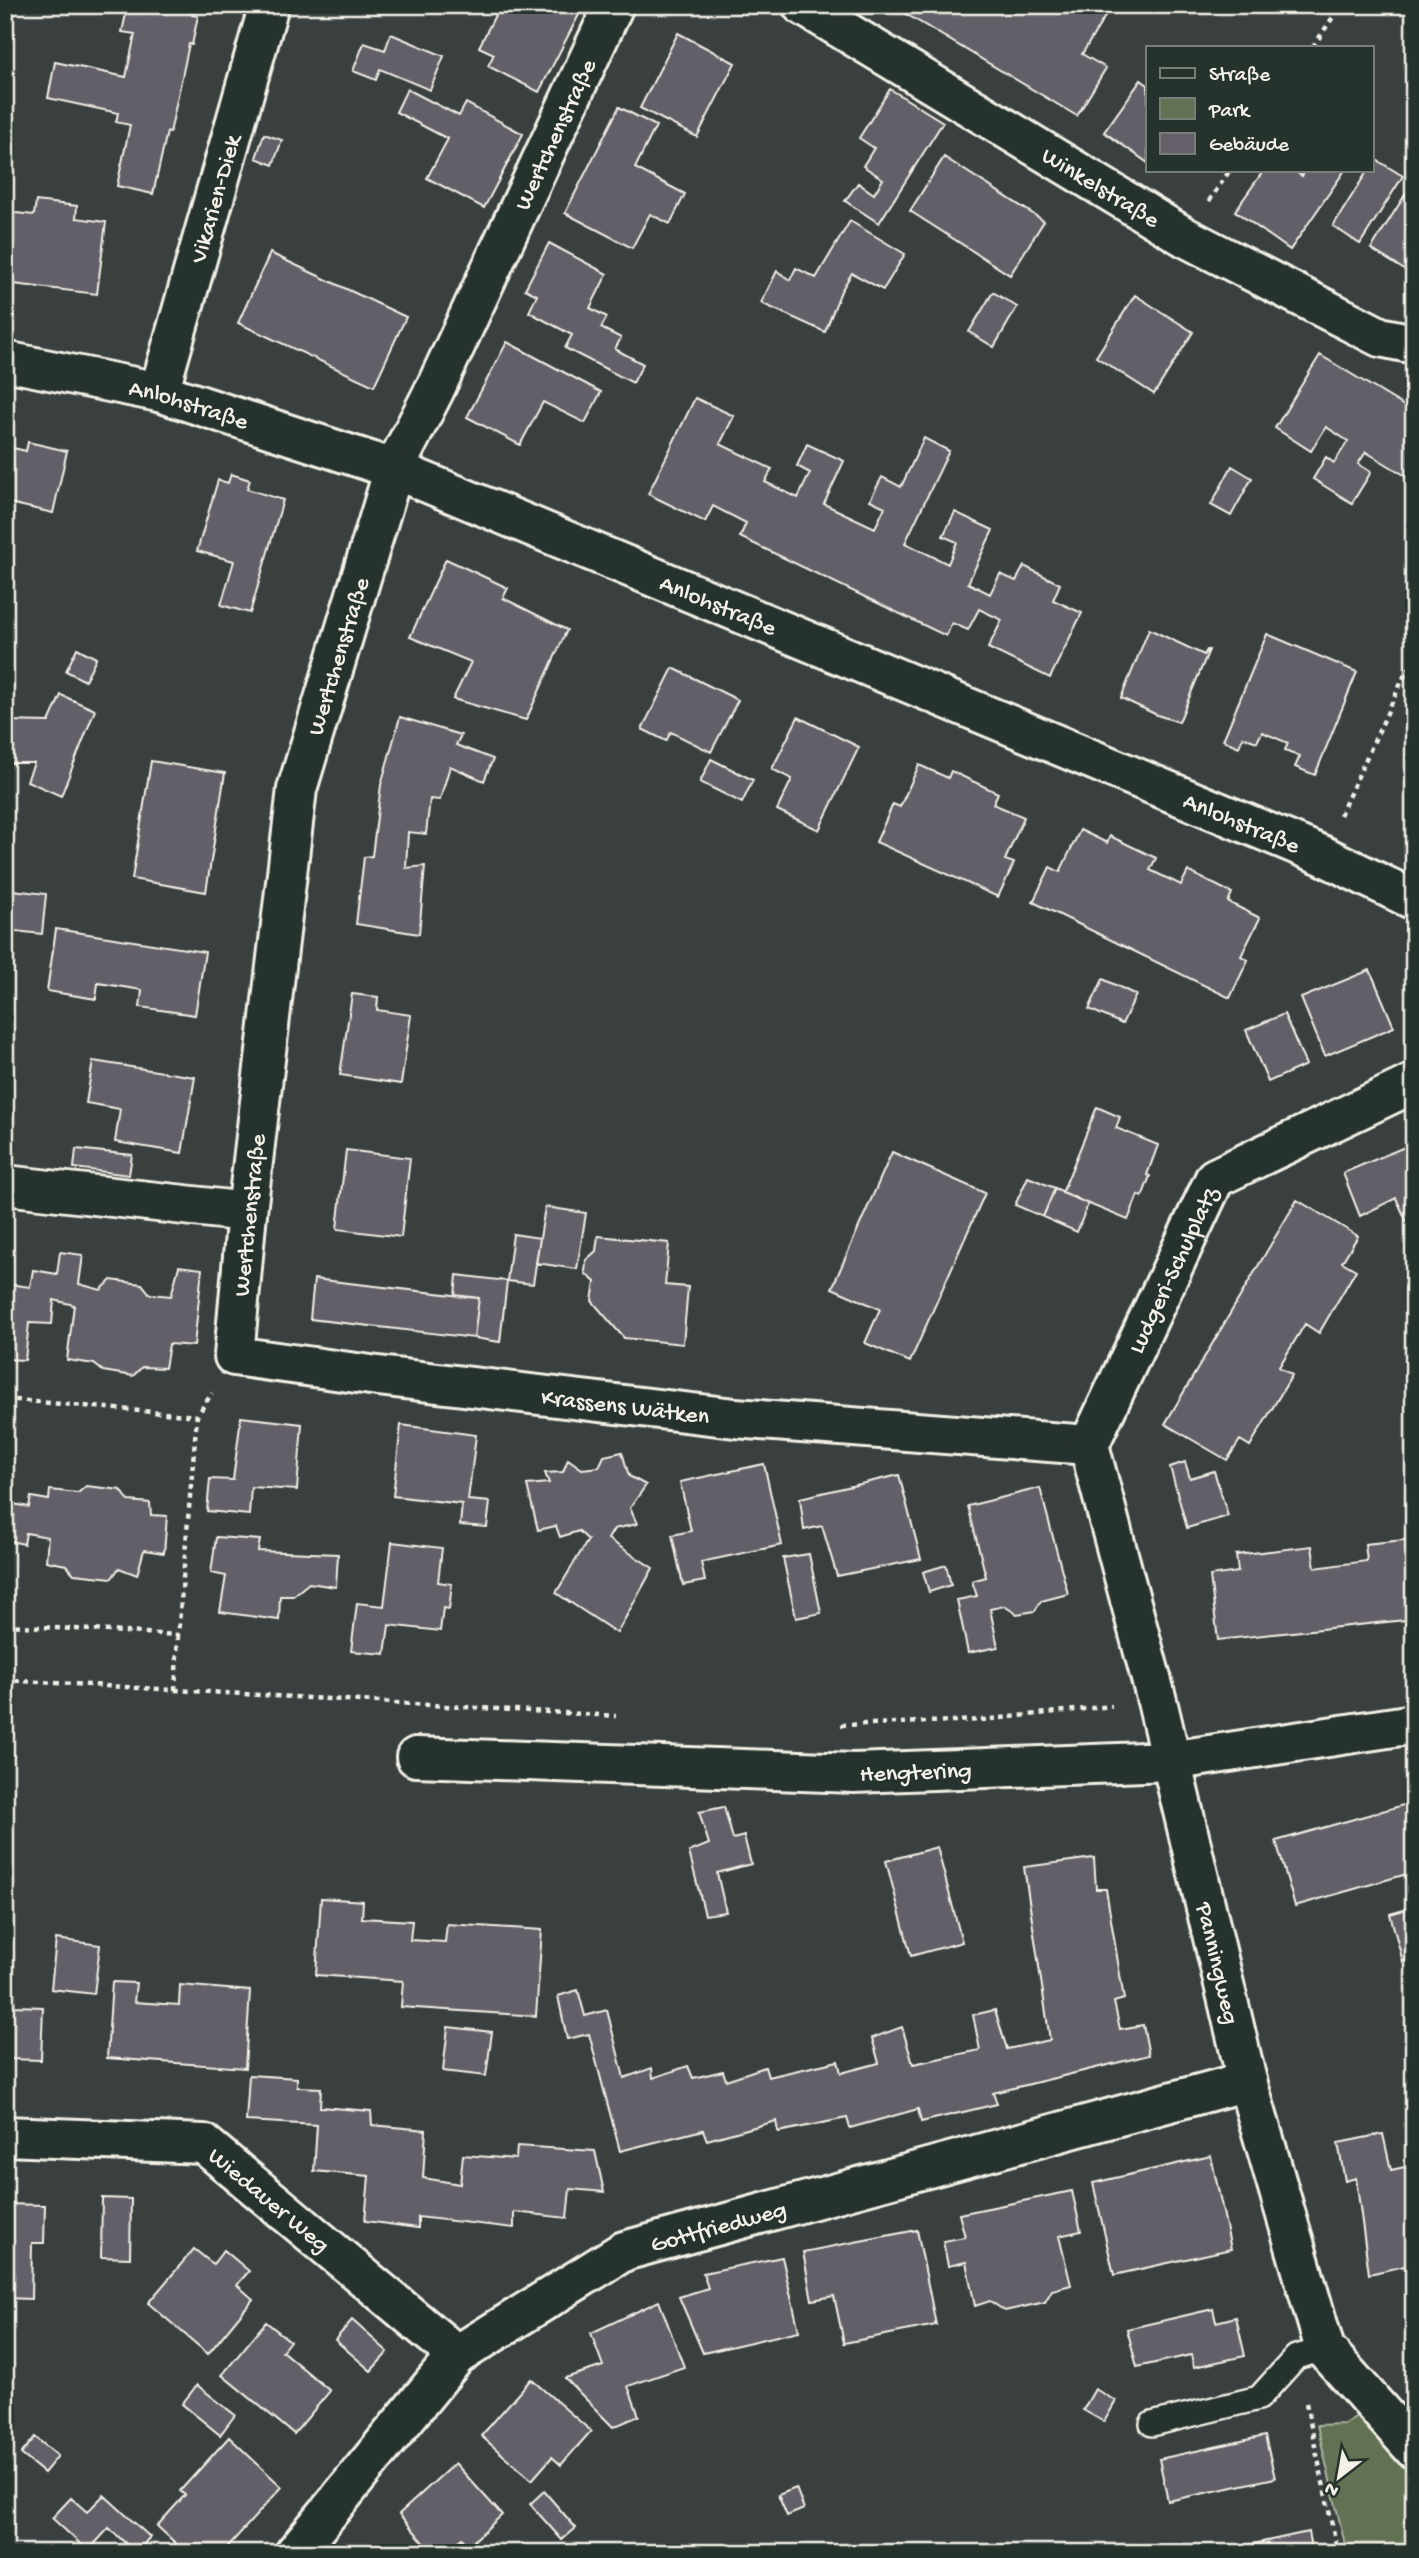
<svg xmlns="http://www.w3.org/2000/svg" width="1419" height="2558" font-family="'Gochi Hand',sans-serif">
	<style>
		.green { fill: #627153; stroke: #abb19e; stroke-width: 2 }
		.building { fill: #645f68; stroke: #f4f1e8; stroke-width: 2 }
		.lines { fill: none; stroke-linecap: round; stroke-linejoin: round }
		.service-casing { stroke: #f4f1e8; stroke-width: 28 }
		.minor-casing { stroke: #f4f1e8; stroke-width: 44 }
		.path { stroke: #f4f1e8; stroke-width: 4.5; stroke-dasharray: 5 5; stroke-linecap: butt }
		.service { stroke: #26332d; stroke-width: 23 }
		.minor { stroke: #26332d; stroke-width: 38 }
		.labels { text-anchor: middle; stroke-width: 7; stroke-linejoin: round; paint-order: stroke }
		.street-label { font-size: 24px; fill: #f4f1e8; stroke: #26332d }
	</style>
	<rect width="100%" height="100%" fill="#39403f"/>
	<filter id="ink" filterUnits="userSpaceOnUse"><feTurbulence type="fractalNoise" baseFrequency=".0143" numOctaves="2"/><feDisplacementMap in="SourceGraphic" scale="14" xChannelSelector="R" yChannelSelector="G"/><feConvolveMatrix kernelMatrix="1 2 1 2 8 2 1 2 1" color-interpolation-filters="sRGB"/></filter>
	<g filter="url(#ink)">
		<path class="green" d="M1360,2414L1414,2477V2553H1347L1317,2425L1344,2424Z"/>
		<path class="building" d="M128,5H194L192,15L198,16L192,45L189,44L170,133L167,132L153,194L117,186L130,125L116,122L118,113L48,98L55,62L126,77L135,34L122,32Z
			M516,5H584L539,92L488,66L494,54L479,47L499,7L512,14Z
			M891,5H1112L1082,54L1106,68L1077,116Z
			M678,33L735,63L697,137L640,108Z
			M391,34L444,56L430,90L380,69L376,80L353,71L364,43L385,50Z
			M1141,80L1148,85V163L1104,132Z
			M407,89L459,116L466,103L523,134L484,208L427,178L448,139L396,112Z
			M890,89L943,122L879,223L845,201L858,183L874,194L883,179L863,166L874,148L859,138Z
			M619,107L656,126L635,168L685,194L670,224L650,214L632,248L565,213Z
			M264,134L282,140L273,165L256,158Z
			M944,157L1044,221L1010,275L910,211Z
			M1375,159L1403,176L1360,244L1333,226L1368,170H1372Z
			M1264,170H1293L1302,176L1306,170H1345L1290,250L1235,211Z
			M1410,187L1414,190V276L1371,249Z
			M5,197H9L7,212L34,215L36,201L77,206L76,218L106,222L97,294L5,283Z
			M850,221L905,254L883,290L852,273L841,291L825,332L761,303L777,271L790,280L796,268L816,278Z
			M549,243L607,274L590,308L607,317L601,328L621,338L615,349L643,364L633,383L565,348L572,335L529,312L537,295L525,289Z
			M270,253L406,317L374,386L238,323Z
			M993,292L1017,307L994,347L969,332Z
			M1135,295L1193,332L1154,394L1096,357Z
			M507,342L601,392L585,423L543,402L520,445L467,417Z
			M1320,355L1414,412V474L1411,479L1366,452L1358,464L1371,472L1352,503L1313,479L1326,457L1334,463L1348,441L1326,427L1311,451L1275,428Z
			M695,398L734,416L720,444L772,469L765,482L798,498L810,473L797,466L807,444L844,461L824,504L875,528L885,507L870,500L882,477L901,487L924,438L949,451L905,543L948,564L957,542L943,536L955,512L993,530L968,583L990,594L1000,574L1016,581L1024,566L1060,584L1053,600L1082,613L1050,678L988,648L1002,620L979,609L968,630L952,623L946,636L740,537L746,523L713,506L705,522L648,494Z
			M28,442L67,451L53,513L5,502V446L26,451Z
			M1232,466L1252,478L1231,516L1211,505Z
			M231,474L250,480L247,489L283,500L250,613L221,605L234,561L197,551L218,480L228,483Z
			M446,559L508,588L503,598L567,630L526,720L453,699L471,662L410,637Z
			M1149,629L1204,655L1207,650H1209L1179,722L1157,715L1121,698Z
			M1267,634L1357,672L1315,775L1295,767L1300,756L1285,750L1288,743L1262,732L1257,742L1243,737L1239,747L1223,740Z
			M77,648L96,658L85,681L66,671Z
			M673,668L738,700L711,752L671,732L666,741L642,729Z
			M61,695L95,710L61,796L27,781L34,763H5V721L49,722Z
			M400,717L461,735L456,745L493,759L484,781L450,766L440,800L430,799L426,834L408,832L406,868L425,866L419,934L356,924L364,857L372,856L381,785Z
			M798,717L859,747L819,830L777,810L792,779L772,769Z
			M711,759L753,780L742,803L700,782Z
			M151,761L225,773L206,892L132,879Z
			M919,765L948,778L951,771L998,793L993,804L1024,817L1005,860L1014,863L998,897L876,842L893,804L900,807Z
			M1080,830L1107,843L1110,836L1156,858L1150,870L1181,885L1188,871L1232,893L1228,902L1260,918L1241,956L1248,960L1230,998L1033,902L1050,867L1060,872Z
			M5,889L46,894L42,934L5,930Z
			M56,929L205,952L195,1015L140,1007L142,990L98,983L96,999L47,991Z
			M1370,970L1394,1027L1325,1056L1301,998Z
			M1103,979L1136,995L1122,1024L1089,1009Z
			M352,994L378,997L377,1010L411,1015L401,1084L340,1075Z
			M1284,1014L1306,1065L1268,1082L1246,1030Z
			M93,1061L195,1077L182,1153L115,1142L120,1109L86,1103Z
			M1097,1107L1120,1117L1116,1128L1158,1145L1147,1175L1150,1176L1142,1197L1138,1195L1128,1220L1062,1193Z
			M1414,1143V1219L1407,1222L1396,1198L1360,1216L1343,1173Z
			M76,1149L132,1155L129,1175L74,1168Z
			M346,1150L410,1158L401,1237L337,1229Z
			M892,1152L985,1193L910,1362L865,1343L880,1309L832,1288Z
			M1028,1177L1055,1188L1043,1217L1015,1205Z
			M1055,1188L1088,1204L1077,1232L1043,1217Z
			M1297,1200L1358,1236L1342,1262L1356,1270L1319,1333L1305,1324L1279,1367L1292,1375L1250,1446L1240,1440L1227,1460L1165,1424Z
			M545,1207L586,1213L577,1269L536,1263Z
			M513,1234L540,1238L533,1284L507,1281Z
			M598,1236L669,1243L665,1285L688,1287L683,1344L624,1338L592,1301L595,1282L585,1273L586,1260L596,1251Z
			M60,1252L83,1255L79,1284L101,1290L111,1280L142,1284L150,1294L171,1296L179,1266L202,1269L194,1346L169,1344L165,1368L142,1367L133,1376L103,1371L94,1364L67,1360L74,1305L54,1300L52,1324L29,1323L25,1360L5,1359V1280L8,1284L30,1287L33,1270L57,1274Z
			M457,1275L507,1281L500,1342L474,1338L479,1298L455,1296Z
			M314,1279L479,1298L474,1338L310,1319Z
			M241,1417L302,1424L297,1490L251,1487L249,1515L207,1511L210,1479L233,1480Z
			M401,1425L476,1435L468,1500L490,1502L487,1527L460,1525L462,1504L393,1496Z
			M622,1452L629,1476L646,1485L630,1508L637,1524L614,1529L608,1539L653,1568L617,1633L556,1593L588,1540L579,1531L560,1537L556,1526L538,1530L527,1485L549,1483L545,1473L563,1472L568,1459L582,1469L599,1467L604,1456Z
			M1185,1462L1190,1478L1214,1471L1228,1516L1187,1528L1170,1467Z
			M764,1464L782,1545L701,1562L705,1581L683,1585L672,1535L691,1531L680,1482Z
			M899,1475L921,1559L837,1576L822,1526L804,1530L800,1498Z
			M86,1486L121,1490L129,1501L150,1503L151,1515L167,1516L164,1553L144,1550L137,1575L119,1568L112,1578L74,1574L66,1565L46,1561L48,1537L26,1533L24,1544L5,1540V1492H9L8,1503L29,1507L31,1497L49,1500L50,1490L78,1493Z
			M1040,1488L1068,1594L1041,1601L1035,1611L1017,1614L1004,1606L990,1609L998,1647L968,1653L957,1600L977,1596L972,1581L986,1577L968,1506Z
			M216,1537L260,1540L258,1551L338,1554L336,1587L309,1583L293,1596H280L279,1620L220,1612L226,1576L211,1573Z
			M1414,1539V1619L1218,1640L1210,1576L1238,1572L1236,1555L1312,1546L1315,1568L1367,1561L1365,1544Z
			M392,1542L442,1548L438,1582L452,1584L449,1609L443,1608L440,1631L389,1625L385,1654L351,1651L357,1603L384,1606Z
			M809,1554L821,1613L796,1618L783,1558Z
			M946,1565L951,1585L929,1592L923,1572Z
			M1414,1802V1872L1295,1906L1276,1841Z
			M724,1807L733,1839L744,1836L751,1864L717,1873L726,1912L705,1915L689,1852L709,1844L699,1812Z
			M937,1847L962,1942L911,1956L886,1861Z
			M1094,1858L1096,1889H1106L1124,1999L1114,2002L1120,2029L1143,2025L1149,2055L993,2093L997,2104L921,2122L918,2109L850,2128L847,2118L778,2132L776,2121L707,2140L703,2130L620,2151L589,2034L567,2039L558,1996L578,1990L585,2016L607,2010L624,2078L652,2068L653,2078L688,2066L693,2078L723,2071L726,2080L765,2067L768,2077L838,2061L841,2073L879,2063L872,2038L902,2027L913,2064L980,2050L973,2015L995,2010L1007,2049L1050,2040L1024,1867Z
			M321,1898L363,1901L362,1918L412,1921L410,1940L445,1942L447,1924L542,1930L536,2016L401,2007L403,1981L316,1975Z
			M1414,1907V1959L1403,1962L1390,1914Z
			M56,1939L100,1945L94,1994L51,1989Z
			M112,1982L136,1983L134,2002L179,2005L180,1985L250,1991L245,2068L107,2058Z
			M5,1986H15L14,2006L43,2007L41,2060L5,2059Z
			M448,2027L492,2032L486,2076L443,2071Z
			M249,2075L297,2078V2087L321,2088L320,2107L371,2111L372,2125L426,2130L423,2178L460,2184L463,2155L516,2159L517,2146L595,2151L604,2192L570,2189L567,2218L514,2212V2228L418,2217V2228L365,2221L369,2176L314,2171L317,2125L246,2121Z
			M1383,2134L1391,2170L1414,2165V2264L1369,2274L1356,2178L1345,2181L1338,2143Z
			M1211,2156L1231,2249L1114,2275L1093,2183Z
			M1072,2191L1081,2231L1059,2236L1071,2285L1052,2290L1045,2302L1005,2311L990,2301L975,2306L966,2262L948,2266L943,2241L965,2237L959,2214Z
			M102,2198L131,2199L130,2258L101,2257Z
			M5,2204L45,2205L44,2243H32L31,2299L5,2298Z
			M917,2230L936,2325L844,2343L834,2296L812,2300L803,2252Z
			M194,2249L213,2264L224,2250L249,2271L237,2285L253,2299L208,2354L148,2303Z
			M782,2257L799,2331L703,2353L679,2297L708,2288L703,2273Z
			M659,2301L684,2367L628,2386L639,2416L613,2427L565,2378L603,2366L591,2333Z
			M1213,2309L1216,2322L1236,2317L1245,2356L1194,2367L1191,2355L1137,2367L1127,2329Z
			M352,2320L388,2352L371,2371L335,2340Z
			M266,2322L290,2341L282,2351L330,2391L294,2434L222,2375Z
			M531,2379L591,2431L561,2465L552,2457L532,2480L481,2436Z
			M197,2385L235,2415L220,2435L182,2404Z
			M1095,2389L1116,2401L1104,2422L1083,2410Z
			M1265,2436L1275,2478L1168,2501L1159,2459Z
			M35,2437L58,2456L44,2473L21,2454Z
			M229,2437L282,2487L222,2553H186L157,2526L185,2495L180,2491Z
			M455,2463L502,2515L468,2546L462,2538L445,2553H433L399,2514Z
			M796,2488L804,2509L787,2516L778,2495Z
			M544,2491L576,2528L562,2540L530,2504Z
			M104,2495L150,2537L136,2553L109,2528L88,2551L52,2518L71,2498L87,2512Z
			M1308,2532L1312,2553H1212Z"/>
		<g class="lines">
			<defs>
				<path id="service" d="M1152,2424L1259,2398L1296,2357L1325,2349"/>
				<g id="minor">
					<path id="s1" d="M614,5L435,389L394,469L297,789L247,1212L234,1356L378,1376L735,1418L1089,1445"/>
					<path id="s2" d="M802,5L1185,237L1380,337L1414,344"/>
					<path id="s3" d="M5,361L159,392L394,469L1322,855L1414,900"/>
					<path id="s4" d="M159,392L269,5"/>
					<path d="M5,1185L247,1212"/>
					<path id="s5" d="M1089,1445L1157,1701L1247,2081L1325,2349L1414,2449"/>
					<path id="s6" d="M1089,1445L1215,1178L1414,1083"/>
					<path id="s7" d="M416,1757L854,1773L1170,1761L1414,1724"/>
					<path id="s8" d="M5,2136L204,2144L457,2355"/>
					<path id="s9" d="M295,2553L457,2355L624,2251L1247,2081"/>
				</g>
			</defs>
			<use href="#service" class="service-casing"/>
			<use href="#minor" class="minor-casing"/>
			<path class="path" d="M1313,47L1341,5
				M1209,201L1230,170
				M1340,815L1407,670L1414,666
				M5,1399L197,1416
				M5,1625L178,1635L197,1416L212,1393
				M5,1680L616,1716
				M175,1690L178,1635
				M841,1725L982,1720L1112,1706
				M1306,2403L1338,2553"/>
			<use href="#service" class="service"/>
			<use href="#minor" class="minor"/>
		</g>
	</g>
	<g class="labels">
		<g class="street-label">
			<text transform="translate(554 134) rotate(-65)" y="8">Wertchenstraße</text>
			<text dy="8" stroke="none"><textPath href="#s2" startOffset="350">Winkelstraße</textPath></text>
			<text dy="8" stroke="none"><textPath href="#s4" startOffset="201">Vikarien-Diek</textPath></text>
			<text dy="8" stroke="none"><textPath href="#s3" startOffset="189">Anlohstraße</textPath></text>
			<text dy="8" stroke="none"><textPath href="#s3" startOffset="756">Anlohstraße</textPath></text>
			<text transform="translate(337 656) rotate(-73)" y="8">Wertchenstraße</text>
			<text dy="8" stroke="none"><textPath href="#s3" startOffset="1323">Anlohstraße</textPath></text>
			<text transform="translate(248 1215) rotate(-84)" y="8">Wertchenstraße</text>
			<text dy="8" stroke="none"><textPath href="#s6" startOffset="194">Ludgeri-Schulplatz</textPath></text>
			<text dy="8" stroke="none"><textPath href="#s1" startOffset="1813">Krassens Wätken</textPath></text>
			<text dy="8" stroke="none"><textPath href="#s7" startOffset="500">Hengtering</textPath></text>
			<text dy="8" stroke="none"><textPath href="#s5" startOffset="534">Panningweg</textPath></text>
			<text dy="8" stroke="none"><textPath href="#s8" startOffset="285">Wiedauer Weg</textPath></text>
			<text dy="8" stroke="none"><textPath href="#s9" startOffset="550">Gottfriedweg</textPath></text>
		</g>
	</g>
	<rect width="1419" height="2558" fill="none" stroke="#26332d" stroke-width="28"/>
	<rect x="14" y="14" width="1391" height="2530" fill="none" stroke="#f4f1e8" stroke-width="2.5" filter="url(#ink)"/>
	<rect x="1146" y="46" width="228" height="126" fill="#26332d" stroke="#787f78" stroke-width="2"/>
	<rect x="1160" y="68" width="35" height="10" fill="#26332d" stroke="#787f78" stroke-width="2"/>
	<text x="1209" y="80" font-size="21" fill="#f4f1e8">Straße</text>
	<rect x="1160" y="98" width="35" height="21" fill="#627153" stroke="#787f78" stroke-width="2"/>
	<text x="1209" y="116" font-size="21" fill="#f4f1e8">Park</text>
	<rect x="1160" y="133" width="35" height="21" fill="#645f68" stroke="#787f78" stroke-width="2"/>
	<text x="1209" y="150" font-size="21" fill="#f4f1e8">Gebäude</text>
	<g transform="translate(1339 2477) rotate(211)" stroke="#26332d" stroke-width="5" paint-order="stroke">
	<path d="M0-5L12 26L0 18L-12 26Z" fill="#f4f1e8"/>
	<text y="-10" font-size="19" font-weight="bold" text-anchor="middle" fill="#f4f1e8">N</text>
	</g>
</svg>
